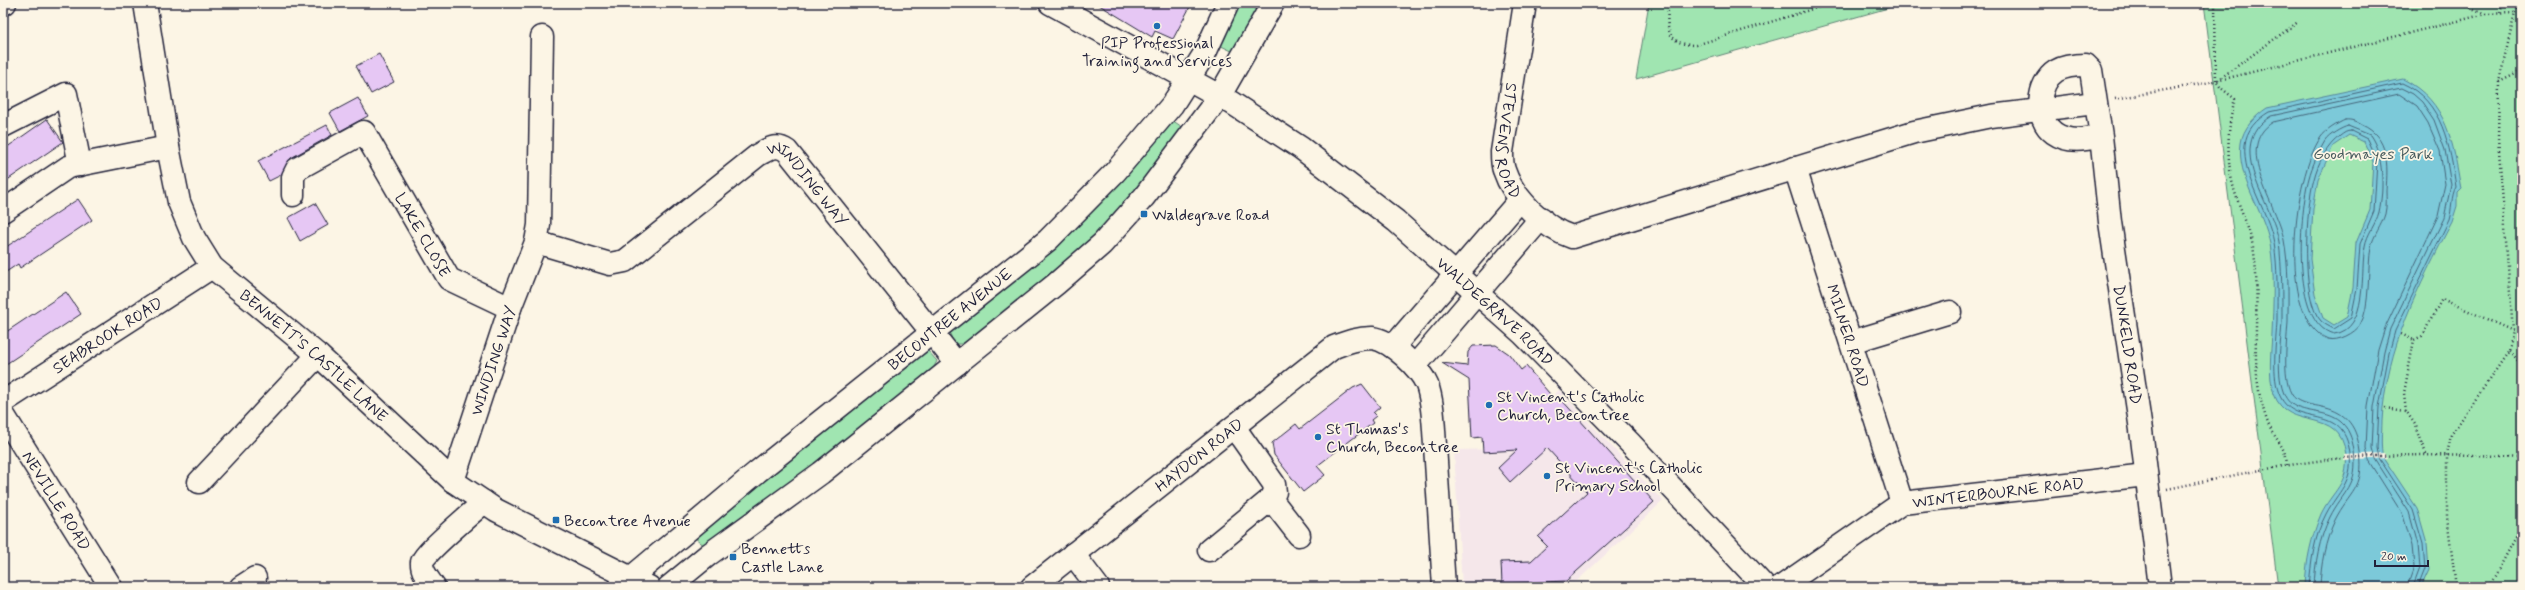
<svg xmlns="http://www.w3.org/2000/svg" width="2525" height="590" font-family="Mynerve,sans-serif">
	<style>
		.built { fill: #f5e7ea }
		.green { fill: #a0e5b1; stroke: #618476 }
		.water { fill: #7bc9d9; stroke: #57869a; fill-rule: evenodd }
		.pier { fill: #fcf5e5 }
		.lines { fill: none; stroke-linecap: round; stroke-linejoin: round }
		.shore { stroke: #46657a; stroke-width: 1 }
		.building { fill: #e6c7f4; stroke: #22223b }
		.minor-casing { stroke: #22223b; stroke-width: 25 }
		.major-casing { stroke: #22223b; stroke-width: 25 }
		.path { stroke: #22223b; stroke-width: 2.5; stroke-dasharray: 1 3; stroke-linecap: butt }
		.minor { stroke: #fcf5e5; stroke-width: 22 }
		.major { stroke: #fcf5e5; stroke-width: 22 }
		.poi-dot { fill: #1f6fb2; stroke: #fcf5e5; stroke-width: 1.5 }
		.labels { text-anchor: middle; stroke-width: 3.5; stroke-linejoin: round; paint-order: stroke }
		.poi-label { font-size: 16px; fill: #22223b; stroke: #fcf5e5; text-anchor: start }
		.street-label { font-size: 16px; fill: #22223b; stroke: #fcf5e5 }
		.park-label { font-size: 16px; fill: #485c5e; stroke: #fcf5e5 }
	</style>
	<rect width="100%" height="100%" fill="#fcf5e5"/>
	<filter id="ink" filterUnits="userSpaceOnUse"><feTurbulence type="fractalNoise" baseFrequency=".025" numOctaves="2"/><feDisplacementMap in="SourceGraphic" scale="8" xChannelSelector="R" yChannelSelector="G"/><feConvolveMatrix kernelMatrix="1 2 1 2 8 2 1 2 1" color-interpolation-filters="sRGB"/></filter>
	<g filter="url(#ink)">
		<path class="built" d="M1559,390L1663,501L1577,581L1526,587H1462L1454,450L1499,449Z"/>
		<path class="green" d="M1237,3H1261L1236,53L1217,44Z
			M1649,3H1906L1636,79Z
			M2204,3H2522V587H2278Z
			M1169,118L1188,131L1089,244L965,344H954L950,334L953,327L1059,241L1107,196Z
			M924,351H928L937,361L932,371L738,525L706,547L694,537Z"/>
		<path class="water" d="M2403,79C2448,102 2453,143 2461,189L2457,193V206L2452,222C2419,285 2386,348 2382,421C2382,433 2380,445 2383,457L2417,508L2427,543L2429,570L2421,587H2305C2306,561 2311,538 2321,514C2332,491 2349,484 2346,455C2340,404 2288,434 2274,394C2268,376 2271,352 2272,334C2273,304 2275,273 2270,244C2264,210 2236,178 2241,143C2243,128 2255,116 2267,108ZM2349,135L2364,142L2373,162L2370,210L2356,243L2353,288L2347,317L2334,325L2323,318L2315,295L2310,259L2313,209L2318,180L2333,146Z"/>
		<path class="pier" d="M2384,453L2387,458L2344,461V455Z"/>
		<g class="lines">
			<path class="shore" d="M2345,120C2352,119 2357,122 2362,125C2389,137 2388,165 2386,190C2386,197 2387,206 2385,214C2382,225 2373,236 2371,247C2367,268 2371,307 2360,325C2355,333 2338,342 2328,339C2276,319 2294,174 2321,137C2325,131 2338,123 2345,120Z
				M2348,126L2370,135C2384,155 2384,189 2379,212C2376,224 2367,234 2365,246C2360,271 2369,330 2334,334C2290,324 2300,210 2309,178C2312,166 2319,151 2325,141C2329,135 2341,128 2348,126Z
				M2351,131L2367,139L2377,162L2374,211L2360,244L2357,289L2351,318L2334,329C2330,327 2324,324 2321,321C2300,300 2306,206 2314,179C2318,163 2327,145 2340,136C2344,133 2346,131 2351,131Z
				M2309,587C2311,562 2314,537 2326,514C2338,491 2353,483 2350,454C2344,401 2296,430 2280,396C2271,377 2276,342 2277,321C2277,295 2278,268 2274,243C2268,209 2242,179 2245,145C2246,130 2257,119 2269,112L2402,83C2443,101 2450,147 2456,187C2451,195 2452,210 2449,220L2395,331L2389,353L2379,407L2377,448L2379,458L2413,510L2423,544L2425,569L2418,587
				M2314,587C2315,563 2319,539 2330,517C2343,491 2359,486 2354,451C2347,396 2299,424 2285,396C2275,375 2281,344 2282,321C2282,295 2282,268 2279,242C2273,202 2222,147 2271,116L2401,88L2413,94L2422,102L2434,120L2445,150L2451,185L2444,218L2390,329L2384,352L2374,407L2372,448L2375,459L2409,512L2418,545L2420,568L2413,587
				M2320,587C2321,564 2325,541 2335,520C2349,492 2365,489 2360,452C2353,391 2302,416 2291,393C2282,376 2287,341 2288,321C2288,295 2289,266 2284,240C2278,205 2232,148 2273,122L2399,94L2417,106L2428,123L2440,151L2445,184L2438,216L2385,328L2378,350L2368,406L2366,448L2369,461L2403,515L2412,546L2414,567L2407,587"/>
		</g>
		<path class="building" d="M1096,3H1192L1173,39L1155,31L1152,37Z
			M379,54L394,82L371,94L356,66Z
			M358,98L368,116L340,131L330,113Z
			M47,119L63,142L3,183V150Z
			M327,125L332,135L291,158L281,175L269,181L258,161Z
			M78,199L92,220L20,268L18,264L3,274V249Z
			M315,203L328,225L300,241L288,218Z
			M66,292L81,314L3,366V334Z
			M1496,345L1509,354L1521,370L1526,366L1555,400L1559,397L1654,502L1566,581L1502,584L1501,562L1531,561L1547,546L1538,537L1587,492L1547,448L1510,482L1498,468L1517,450L1483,452L1482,437L1472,438L1469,380L1442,363L1467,366L1468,352L1473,346Z
			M1362,384L1380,407L1373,413L1376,416L1371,420L1373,423L1317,466L1325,475L1303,492L1274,455L1272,443L1296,424L1300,429L1353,388Z"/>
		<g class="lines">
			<defs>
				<g id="minor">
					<path id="s1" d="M1050,3L1232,103L1301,148L1396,221L1523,334L1631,444L1765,587"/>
					<path id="s2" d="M1525,3L1502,152C1502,158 1502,165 1504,170C1513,198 1544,228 1572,237L1914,132L1991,116L2095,103"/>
					<path d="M3,4L5,3"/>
					<path d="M3,126L66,94L80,165"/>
					<path id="s3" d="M2101,136C2085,140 2068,143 2054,133C2034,119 2037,83 2056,71C2064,66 2077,65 2086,65L2091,70L2101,136L2110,222L2141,430L2160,587"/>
					<path id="s4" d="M1795,168L1902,503"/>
					<path id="s5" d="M293,195V177L297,169L364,132L449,279L510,308"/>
					<path d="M3,211L68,167L168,147"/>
					<path id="s6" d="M536,242L610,264L625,261L758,155C769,149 776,143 787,151L957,364"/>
					<path d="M1851,342L1950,312"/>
					<path d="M1393,347L1520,200"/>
					<path d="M1415,366L1541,218"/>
					<path id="s7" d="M3,402L212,267"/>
					<path id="s8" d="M3,414L111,587"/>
					<path id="s9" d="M453,481L510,308L536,242L539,225L542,37"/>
					<path d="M199,482L318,355"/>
					<path d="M1271,499L1299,535"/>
					<path d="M1209,550L1271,499L1275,492L1274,484L1234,427"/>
					<path d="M1073,554L1098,587"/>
					<path d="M241,587L255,578"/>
					<path d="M434,587C429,580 421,571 422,562C423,554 474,511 484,502"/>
					<path id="s10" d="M620,587L757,472L1048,240L1115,172L1172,105L1205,53L1228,3"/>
					<path d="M669,587L708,555L821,473L1056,284L1102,244L1144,197L1219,97L1273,3"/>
					<path id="s11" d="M1032,587L1334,347C1347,342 1358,338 1372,338C1391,340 1420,368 1427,385C1432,399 1433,415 1434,430L1444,587"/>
					<path id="s12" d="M1781,587L1902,503L2146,475"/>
				</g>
				<g id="major">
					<path id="s13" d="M145,3L168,147L179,202L194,238L212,267L318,355L453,481L496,510L649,587"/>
				</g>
			</defs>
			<use href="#minor" class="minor-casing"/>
			<use href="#major" class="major-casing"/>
			<path class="path" d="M1669,3C1665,28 1667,45 1696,45L1832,3
				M2215,3L2216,81L2221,88L2235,99C2227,127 2226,161 2234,189C2240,210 2251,230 2254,253C2261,302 2250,353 2261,401C2264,411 2267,424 2273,433C2280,444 2286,450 2287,465
				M2459,3L2486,14
				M2500,13L2503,3
				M2218,80L2298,22
				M2499,82L2522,71
				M2115,99L2216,81L2486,14L2515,13
				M2401,334L2414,340
				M2509,351L2517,359L2522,370
				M2385,408L2406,411
				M2426,454L2416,426L2406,411L2404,393L2414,340L2422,336L2442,299L2513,331
				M2167,489C2222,478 2278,465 2334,459C2397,453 2459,455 2522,458
				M2456,587L2447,517V455L2451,435L2509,351L2513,331L2498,138L2499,82L2515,13L2520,3
				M2489,587L2522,526"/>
			<use href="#minor" class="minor"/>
			<use href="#major" class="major"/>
		</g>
	</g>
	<g class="poi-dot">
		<circle cx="1157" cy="26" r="4"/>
		<rect x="1140" y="210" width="8" height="8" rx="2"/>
		<circle cx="1489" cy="405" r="4"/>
		<circle cx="1318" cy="437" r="4"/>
		<circle cx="1547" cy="476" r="4"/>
		<rect x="552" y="516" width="8" height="8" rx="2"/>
		<rect x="729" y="553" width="8" height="8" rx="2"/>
	</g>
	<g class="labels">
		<g class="poi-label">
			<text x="1157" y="48" text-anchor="middle">PIP Professional<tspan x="1157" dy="18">Training and Services</tspan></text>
			<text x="1152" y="220">Waldegrave Road</text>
			<text x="1497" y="402">St Vincent's Catholic<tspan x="1497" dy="18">Church, Becontree</tspan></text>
			<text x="1326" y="434">St Thomas's<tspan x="1326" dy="18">Church, Becontree</tspan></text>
			<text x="1555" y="473">St Vincent's Catholic<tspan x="1555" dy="18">Primary School</tspan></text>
			<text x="564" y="526">Becontree Avenue</text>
			<text x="741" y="554">Bennetts<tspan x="741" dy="18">Castle Lane</tspan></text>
		</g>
		<g class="street-label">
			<text dy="6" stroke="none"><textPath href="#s2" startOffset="140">STEVENS ROAD</textPath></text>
			<text dy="6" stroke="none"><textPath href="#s6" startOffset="330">WINDING WAY</textPath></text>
			<text dy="6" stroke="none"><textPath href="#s5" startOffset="222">LAKE CLOSE</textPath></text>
			<text dy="6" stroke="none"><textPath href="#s1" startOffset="544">WALDEGRAVE ROAD</textPath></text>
			<text dy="6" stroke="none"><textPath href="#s10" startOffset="425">BECONTREE AVENUE</textPath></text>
			<text dy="6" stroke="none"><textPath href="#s7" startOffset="124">SEABROOK ROAD</textPath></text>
			<text dy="6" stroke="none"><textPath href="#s4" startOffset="176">MILNER ROAD</textPath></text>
			<text dy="6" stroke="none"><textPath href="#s3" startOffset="435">DUNKELD ROAD</textPath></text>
			<text dy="6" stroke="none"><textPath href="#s13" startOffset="410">BENNETT'S CASTLE LANE</textPath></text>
			<text dy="6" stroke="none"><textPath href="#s9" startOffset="127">WINDING WAY</textPath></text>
			<text dy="6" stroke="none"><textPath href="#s11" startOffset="213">HAYDON ROAD</textPath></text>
			<text dy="6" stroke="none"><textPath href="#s12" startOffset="244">WINTERBOURNE ROAD</textPath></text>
			<text dy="6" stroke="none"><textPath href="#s8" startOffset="102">NEVILLE ROAD</textPath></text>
		</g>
		<g class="park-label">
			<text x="2373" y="159">Goodmayes Park</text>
		</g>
	</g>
	<rect width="2525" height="590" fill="none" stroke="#fcf5e5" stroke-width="16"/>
	<rect x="8" y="8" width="2509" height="574" fill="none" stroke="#22223b" stroke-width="1.5" filter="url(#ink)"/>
	<path d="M2375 560v6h53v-6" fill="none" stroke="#22223b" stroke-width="2"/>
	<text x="2381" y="560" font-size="12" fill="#22223b" stroke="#fcf5e5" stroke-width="3" paint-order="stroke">20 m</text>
</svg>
